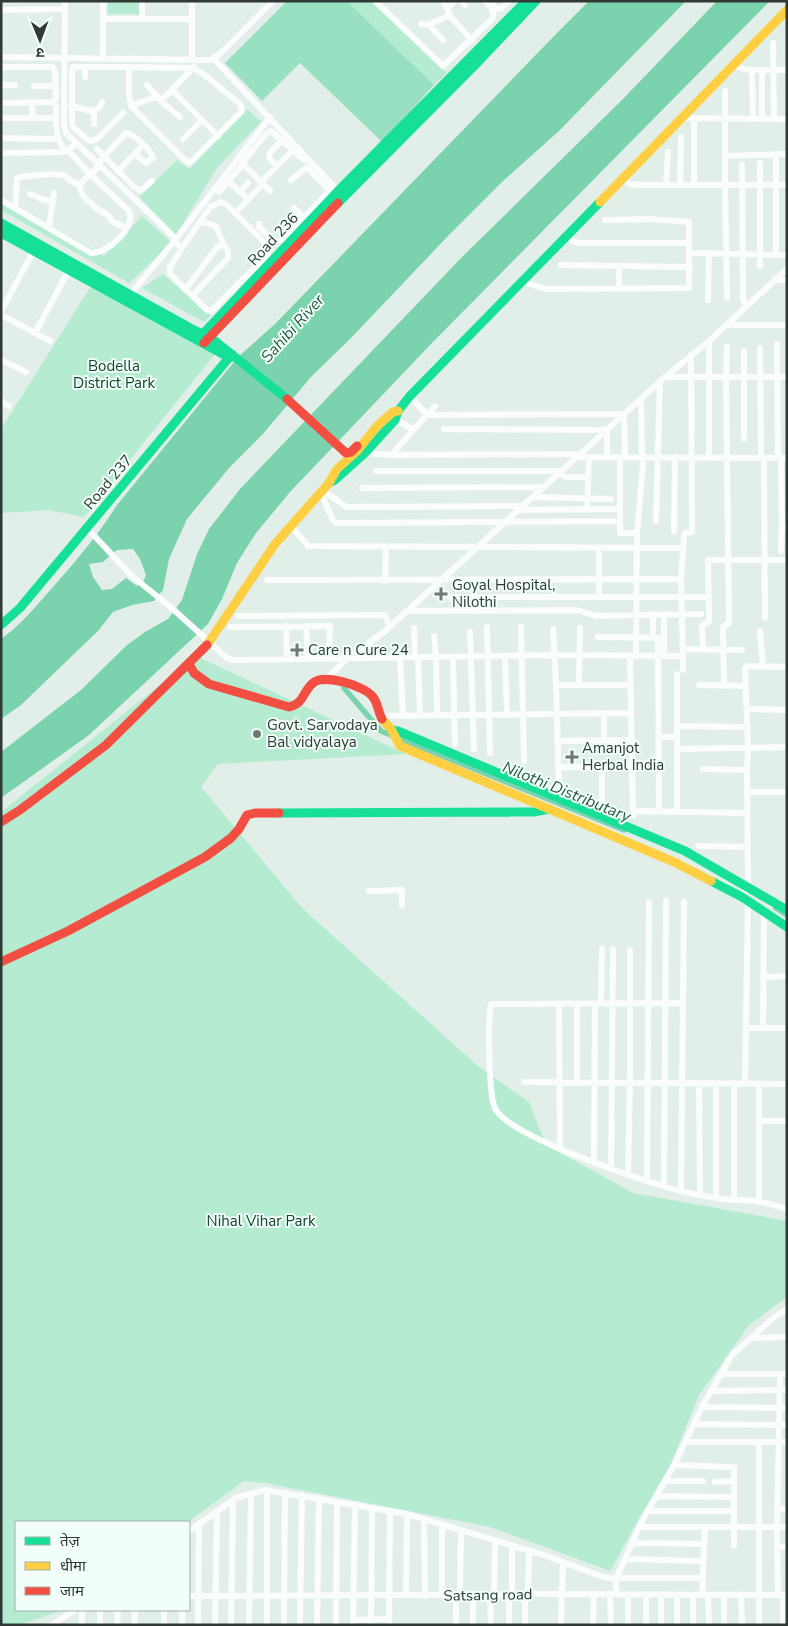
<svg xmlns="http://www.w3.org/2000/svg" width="788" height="1626" font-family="'Nunito Sans','Noto Sans Devanagari',sans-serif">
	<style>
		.green { fill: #b4ebd1 }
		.forest { fill: #99e0c2 }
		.water { fill: #7bd2ae; fill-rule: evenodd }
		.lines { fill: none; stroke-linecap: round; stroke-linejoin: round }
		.canal { stroke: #7bd2ae; stroke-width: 5.5 }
		.street { stroke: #fbfdfc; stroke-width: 6 }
		.fast { stroke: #16e098; stroke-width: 9 }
		.slow { stroke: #ffcf43; stroke-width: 9 }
		.jam { stroke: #f24e42; stroke-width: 9 }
		.poi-dot { fill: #6e7973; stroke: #f1fff8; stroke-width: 2 }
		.labels { text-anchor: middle; stroke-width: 4; stroke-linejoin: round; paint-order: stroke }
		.street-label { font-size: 15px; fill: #303934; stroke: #f1fff8 }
		.park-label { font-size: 15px; fill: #124430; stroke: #f1fff8 }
		.poi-label { font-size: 15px; fill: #303934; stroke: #f1fff8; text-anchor: start }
		.water-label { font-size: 16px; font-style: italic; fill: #2b5a46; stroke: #f1fff8 }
	</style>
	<rect width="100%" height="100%" fill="#e2efe8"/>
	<path class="green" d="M108,1H139V14H108Z
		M347,1H374L447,73L434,85Z
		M247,109L261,122L217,168L176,235L139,197L177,160L189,169Z
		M1,198L104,256L142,216L172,243L129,283L1,210Z
		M163,274L211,315L204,322L142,288Z
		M91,286L215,354L84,517L48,510L1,513V429Z
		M196,656L406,754L218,764L201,787L303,909L479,1067L529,1102L546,1145L633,1193L787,1221V1297L749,1325L699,1395L670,1466L641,1515L610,1571L490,1527L265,1483L244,1481L188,1522H16V1610H62L20,1625H1V812Z"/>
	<path class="forest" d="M287,1H347L434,85L382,142L300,63L262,101L225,63Z"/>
	<path class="water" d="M589,1H686L559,131L504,180L448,236L351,338L311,377L262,435L229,468L187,519L169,559L163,590L154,601L132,605L113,612L98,631L21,705L1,719V639C18,627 31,612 45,596C71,567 96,538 117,505L238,357L276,323L556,34ZM133,549L140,559L146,575L144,580L137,586L126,578L112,589L102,590L93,577L89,564L103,562L117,550Z
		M717,1H770L431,344L290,492L256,533L237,563L222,599L208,624L89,735L1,798V752L81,690L127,645L145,632L168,619L182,600L197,554L209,529L240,489L462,257L622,100Z"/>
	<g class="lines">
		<path class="canal" d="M344,688L381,731L624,830
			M776,908L787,915"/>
		<path class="street" d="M65,1L64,125L66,133L176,239
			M103,1V58
			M375,1L443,66L492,19C496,11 490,7 485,1
			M443,1L451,17L472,40
			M461,1L465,5
			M492,4L496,8L500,9L510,1
			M447,8L455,1
			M1,10L65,9
			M103,19H192
			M142,19V1
			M421,24L428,25L450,15
			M429,25L443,40
			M773,43L774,118
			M1,57L210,60L220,54L273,1
			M214,59L340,193
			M192,60V1
			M732,65L748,70H787
			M1,67H53L55,72L56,99L52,102L1,103
			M85,67V77
			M752,70L753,118
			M1,85H15
			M147,85L158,97
			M34,86H55
			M172,90L218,136
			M725,91V185L727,298
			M32,106L33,118
			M56,106C56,121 55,135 63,148
			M71,106L91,111L99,108L102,102
			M131,106L186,161L190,163L242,111L240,104L206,76L193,68L129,67V94L131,106L149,99L158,97L161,101
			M94,110V124
			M123,113L98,138L92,141L88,140L73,127L72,122V70L73,67H126
			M180,117L161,101L194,67
			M1,118H56
			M681,118L787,119
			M762,118V70
			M1,138L58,139
			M183,139L202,120
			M97,149L134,187L139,190L143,189L152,181
			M1,153L63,152L77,144
			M776,154V255
			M725,156L787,154
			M239,160L270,191
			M242,163L266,134L271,131L304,160
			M760,163V266
			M97,164L126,133C134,134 151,150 153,158L146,163L135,154
			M742,165L743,298L746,307
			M277,166L270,159L269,154L282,140
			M118,171L143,145
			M621,178L630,184L638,185H787
			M291,180L307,167L329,190
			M228,181L248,199
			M261,182L293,150
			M79,185L99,166
			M666,185L668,152
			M680,185L681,137
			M694,185V118
			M219,192L243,164
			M240,192L248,183
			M30,194L44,200L53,201
			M1,200L91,253C107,254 137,227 129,211L89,173L68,150
			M15,208L17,178C25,176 59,172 65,176C72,181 69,181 78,184L84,197L97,209L108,215L113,222L127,228
			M294,208L304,218
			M239,209L263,184
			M200,221L216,226L224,245
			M259,224V227L274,241L283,240L334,186
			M49,227L54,193
			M567,236L573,241L578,243H689
			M175,242L182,248L170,267V274L207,310L211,311L266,256L269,249L264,242L226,204L221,202L210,207L182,248
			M690,253L787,255
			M561,265L690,267
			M619,266V289
			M775,280H787
			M523,282L546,289L689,288V222L649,219L605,220
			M185,290L218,246L224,245L228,250V258L192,296
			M128,297L176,239L270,117
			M708,300L709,253
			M1,311L31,256
			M1,315L50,341
			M727,325H787
			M35,333L69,270
			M709,341V458
			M777,344L778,458
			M760,348L761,458
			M1,360L26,372
			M665,377H787
			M410,396L427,415L624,414
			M1,401L9,406
			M624,414L625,457
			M392,418L413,429
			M444,429L607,430V457
			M744,439V351
			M365,453L391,455L581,454
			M391,455L435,406
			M577,457L787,458
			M620,457V533H637
			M764,458L765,618
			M781,458L782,526L787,529
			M376,471H562
			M560,472L565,477H588
			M362,488L544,487
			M323,490L346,507L523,506
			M321,493L333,520L336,523L620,521
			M533,497L611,499
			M518,510L620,509
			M587,510L589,457
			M656,521L660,382
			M291,526L308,546L683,548
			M87,528L132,576L174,610L227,658L234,660L554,655L683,656L681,579L267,580
			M674,531L675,457
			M599,548V596
			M781,551L782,526
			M681,579L684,535L685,533L692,532V530L691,355
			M385,581L386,547
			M450,597H709
			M407,611L577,610L596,616L701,614
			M653,614V637
			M664,614V656
			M238,616L385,615L390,627
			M286,626L287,659
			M306,626L308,659
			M230,627L330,626L329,658
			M487,627L490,753
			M521,627L524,761
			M414,628L415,657
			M553,629L556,685L559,788
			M760,631L763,667
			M470,632L474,749
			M434,636L436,657L437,715
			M598,637L664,638
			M658,638L659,811
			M683,649L742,650
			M703,649L702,626L709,621L708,560H787
			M630,656L633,816
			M636,656L637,533L643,464L642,457L641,399
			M683,656V670
			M400,657L403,716
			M418,657L420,715
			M453,657L455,744
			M505,657L507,715
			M328,677L348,658L385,631L665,377L709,341L787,269
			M556,685H630
			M579,685L580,628
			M699,685L746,686
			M724,685L723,627L729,623V621L726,377L727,347
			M747,709L787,710
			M604,714V740
			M379,716L630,713
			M677,726L748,727
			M658,737H677
			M557,741L631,740
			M677,749L787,747
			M558,767L631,768
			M602,768V802
			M703,769L747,770
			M748,792H787
			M633,811L747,813
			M677,812V674
			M698,846L748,847
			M369,891L402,890V905
			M742,897L748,886L747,770L748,748L745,668L748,666L787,667
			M763,977L787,976
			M683,1003L491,1004C488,1021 488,1098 496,1110C513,1137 627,1175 660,1185C678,1191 697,1195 716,1198C729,1201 744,1199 757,1201C767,1203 777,1206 787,1209
			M559,1004L560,1148
			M601,1004L602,949
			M746,1028H787
			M763,1028L764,911
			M524,1082L787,1084
			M577,1083V1004
			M699,1084L700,1194
			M716,1084V1198
			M734,1084V1200
			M745,1084L748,900
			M759,1121H787
			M594,1161L595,1004
			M611,1168L613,949
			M628,1174L630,1083V950
			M647,1181L649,902
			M664,1186L666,901
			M681,1190L684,902
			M759,1202V1084
			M752,1338L787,1337
			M722,1374H787
			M712,1391L787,1390
			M702,1407L787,1408
			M694,1424L787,1425
			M686,1442H787
			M674,1465L734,1467V1546
			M665,1481H703
			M715,1482L734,1481
			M657,1496L734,1497
			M777,1509H787
			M649,1511H734
			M424,1520L425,1596
			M641,1527H787
			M189,1531L236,1498L265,1490L407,1514L547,1556L603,1577L616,1579L641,1523L674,1465L702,1407L732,1355L772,1319L787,1309
			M633,1543L704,1544
			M777,1547H787
			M625,1559L703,1561
			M616,1578H703
			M525,1594V1625
			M528,1594L529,1551
			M610,1594L611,1625
			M616,1594V1579
			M406,1595L407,1514
			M442,1595V1525
			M456,1595V1625
			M460,1595L461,1531
			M473,1595V1625
			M490,1595L491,1625
			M494,1595L495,1541
			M512,1595V1546
			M628,1595V1625
			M661,1595V1625
			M677,1595V1625
			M693,1595V1625
			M702,1595L705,1527
			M708,1595L709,1625
			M724,1595V1625
			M741,1595L742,1625
			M778,1595L777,1527L780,1374
			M783,1595V1625
			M189,1596L550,1594L787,1595
			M82,1610V1625
			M353,1620L389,1619
			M52,1625L75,1610
			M100,1625V1610
			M117,1625L118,1610
			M134,1625L135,1610
			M164,1625V1610
			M182,1625V1610
			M198,1625L199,1524
			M215,1625L217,1511
			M231,1625L233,1500
			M249,1625L251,1494
			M267,1625V1490
			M284,1625L285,1493
			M300,1625L302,1495
			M317,1625L319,1498
			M336,1625L337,1502
			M353,1625L355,1505
			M371,1625L372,1508
			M389,1625L390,1511
			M509,1625V1595
			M561,1625L563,1562
			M593,1625L594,1594
			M646,1625V1595
			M759,1625V1442"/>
		<path class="fast" d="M338,203L477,63L536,1
			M1,223L192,329L210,337L287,399
			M1,233L230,358
			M197,340L338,191L526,1
			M329,483L335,480L365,453L395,420L398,411L410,396L600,202
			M1,625L20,608L232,354
			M392,730L398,731L685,851L787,910
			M279,813L534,812L549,809
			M711,881L742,897L787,927"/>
		<path class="slow" d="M600,202L787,10
			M207,645L275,544L329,483L337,469L357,451L377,426L393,412L398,411
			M382,719L391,729L400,746L674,862L711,881"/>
		<path class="jam" d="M204,343L338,203
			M287,399L346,453L351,452L357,446
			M189,664L194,673L209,684L289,707C305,703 302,692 313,683C324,673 365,686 373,697C378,703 378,712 382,719
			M1,822L20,810L106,745L207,645
			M1,962L68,931L205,857L231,838L239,829L247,815L255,813H279"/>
	</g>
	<g class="poi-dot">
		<path d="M438.5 586.5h5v5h5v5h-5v5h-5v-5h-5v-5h5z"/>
		<path d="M294.5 642.5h5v5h5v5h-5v5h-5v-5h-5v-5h5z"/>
		<circle cx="257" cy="734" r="5"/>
		<path d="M569.5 749.5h5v5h5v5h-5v5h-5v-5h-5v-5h5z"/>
	</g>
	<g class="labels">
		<g class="street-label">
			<text transform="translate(273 239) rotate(-47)" y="5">Road 236</text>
			<text transform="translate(108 482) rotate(-50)" y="5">Road 237</text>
			<text transform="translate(488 1595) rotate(-1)" y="5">Satsang road</text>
		</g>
		<g class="park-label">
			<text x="114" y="371">Bodella<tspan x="114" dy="17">District Park</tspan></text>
			<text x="261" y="1226">Nihal Vihar Park</text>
		</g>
		<g class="poi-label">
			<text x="452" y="590">Goyal Hospital,<tspan x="452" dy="17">Nilothi</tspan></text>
			<text x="308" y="655">Care n Cure 24</text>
			<text x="267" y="730">Govt. Sarvodaya<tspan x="267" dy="17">Bal vidyalaya</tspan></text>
			<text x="582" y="753">Amanjot<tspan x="582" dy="17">Herbal India</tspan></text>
		</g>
		<g class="water-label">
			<text transform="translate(292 328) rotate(-48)" y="6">Sahibi River</text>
			<text transform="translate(567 791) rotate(22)" y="6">Nilothi Distributary</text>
		</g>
	</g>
	<rect width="788" height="1626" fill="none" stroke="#303934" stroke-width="5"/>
	<rect x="15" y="1521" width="175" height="90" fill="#f1fff8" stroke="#a4b0aa"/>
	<rect x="25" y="1537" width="25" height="8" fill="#16e098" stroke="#a4b0aa"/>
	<text x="60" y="1546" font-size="15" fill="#303934">तेज़</text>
	<rect x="25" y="1562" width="25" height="8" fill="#ffcf43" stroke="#a4b0aa"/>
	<text x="60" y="1571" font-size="15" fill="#303934">धीमा</text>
	<rect x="25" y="1587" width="25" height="8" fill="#f24e42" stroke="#a4b0aa"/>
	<text x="60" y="1596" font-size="15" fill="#303934">जाम</text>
	<g transform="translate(40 40) rotate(179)" stroke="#f1fff8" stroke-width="4" paint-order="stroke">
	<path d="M0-4L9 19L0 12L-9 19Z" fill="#303934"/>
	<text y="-8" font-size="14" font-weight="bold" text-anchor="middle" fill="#303934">उ</text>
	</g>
</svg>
